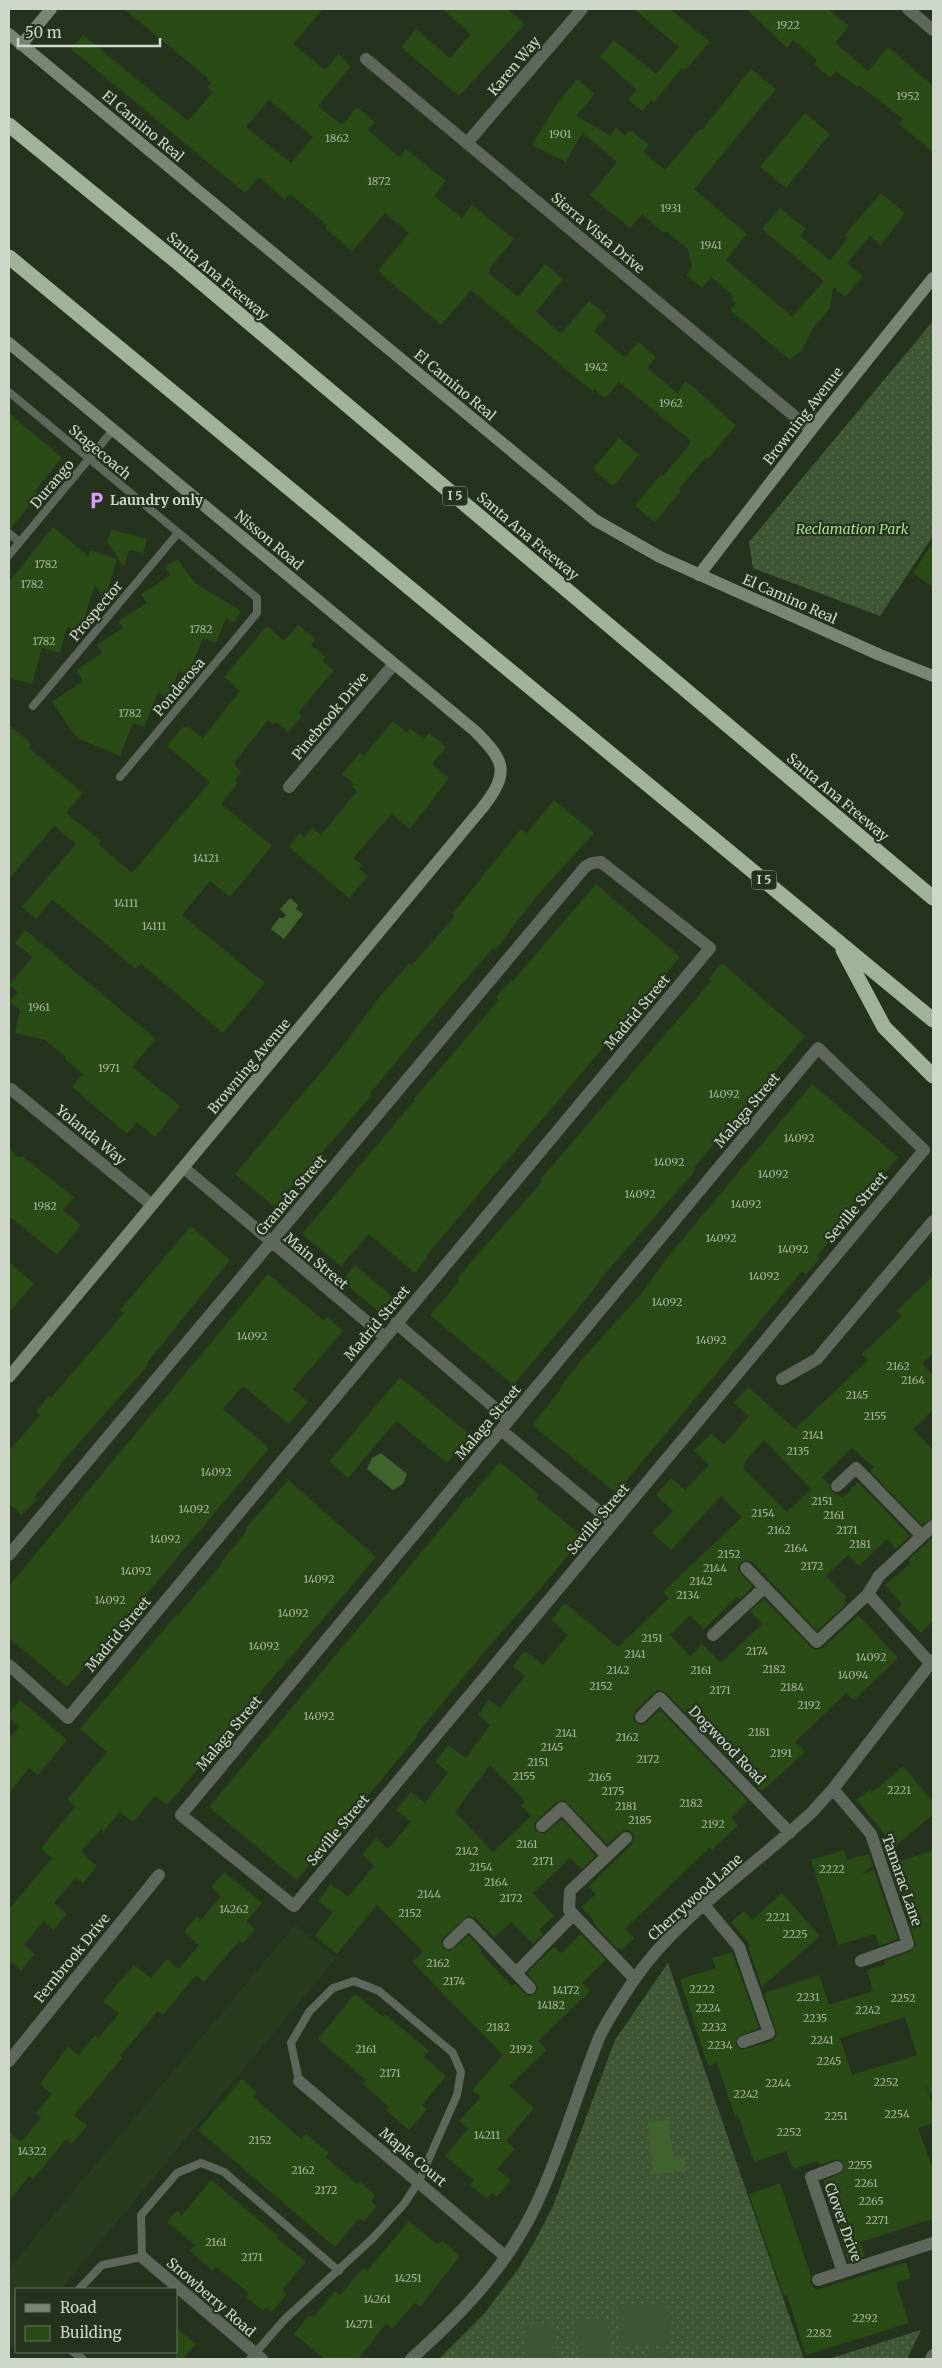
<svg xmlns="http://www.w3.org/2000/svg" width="942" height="2368" font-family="Merriweather,serif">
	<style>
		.built { fill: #293b1f }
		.grass { fill: url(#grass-dots) }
		.garden { fill: #3f5634 }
		.water { fill: #41632e }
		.building { fill: #2a4b15; fill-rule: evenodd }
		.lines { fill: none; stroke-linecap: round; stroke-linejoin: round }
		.lane { stroke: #5f665c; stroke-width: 8 }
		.street { stroke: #5f665c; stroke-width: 12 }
		.secondary { stroke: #7a8574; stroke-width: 12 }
		.highway { stroke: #a1b298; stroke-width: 15 }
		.labels { text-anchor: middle; stroke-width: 4.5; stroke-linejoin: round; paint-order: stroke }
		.number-label { font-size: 11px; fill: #a5b49c }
		.shield { fill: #25331e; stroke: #9ba696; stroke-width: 1 }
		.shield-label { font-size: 12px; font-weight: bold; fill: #ced7c9 }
		.street-label { font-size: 14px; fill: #ced7c9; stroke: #25331e }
		.poi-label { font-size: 14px; font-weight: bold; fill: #ced7c9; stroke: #25331e; text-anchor: start }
		.park-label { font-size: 14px; font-style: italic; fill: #aade8e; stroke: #25331e }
	</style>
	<defs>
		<pattern id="grass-dots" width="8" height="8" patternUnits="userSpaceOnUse" patternTransform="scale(1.25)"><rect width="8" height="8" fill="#3f5634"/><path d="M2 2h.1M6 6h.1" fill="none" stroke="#5a6e50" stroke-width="1.8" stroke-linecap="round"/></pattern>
	</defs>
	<rect width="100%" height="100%" fill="#25331e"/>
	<path class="built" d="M295,1925L336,1958L61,2289H16V2343L9,2352V2269Z"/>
	<path class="grass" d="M933,321V536L880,616L753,568L749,542Z
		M668,1963L804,2359H439L484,2314L519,2268L536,2239L553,2206L615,2040Z
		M921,2330L907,2359H828Z"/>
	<path class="garden" d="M667,2302L670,2343L620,2347L617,2306Z
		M607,2318L610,2359H579L576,2321Z
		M555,2323L558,2359H526L524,2325Z
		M670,2351L671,2359H620V2355Z"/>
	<path class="water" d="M290,898L298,905L296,909L303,914L284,939L271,929L279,918H283L286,915L280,909Z
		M381,1453L407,1474L403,1484L393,1490L367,1469L372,1458Z
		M669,2120L673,2159L685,2158L686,2171L653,2174L648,2122Z"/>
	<path class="building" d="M124,9H323L293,44L325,70L338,54L351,66L318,106L342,125L357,107L375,122L368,130L399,157L406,149L446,181L434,196L462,218L472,205L514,239L489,269L491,270L488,273L518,297L545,264L563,279L536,312L561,334L589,301L607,316L594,331L625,358L638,342L656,357L647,368L677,393L686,381L736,425L708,459L706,457L679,489L681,491L655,522L635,506L661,474L663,476L690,444V440L619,382L605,398L594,389L592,391L471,290L441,325L378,271L409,233L385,213L352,251L325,228L327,225L290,194L285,200L259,177L245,193L71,49L83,35L188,121L213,92L207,87L211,83L207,79L208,78ZM269,100L313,137L291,163L246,127Z
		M442,9H507L525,24L459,96L401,47L416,29L450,58L471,34Z
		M634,9H670L710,42L685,70L682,68L654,102L651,100L642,111L628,100L637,90L600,57L614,40L656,74L679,47Z
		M746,9H828L849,26L835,43L868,71L888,47L933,86V152L899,124L903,119L859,85L857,87L836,71L830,78L814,64L817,60L793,40L787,48Z
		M751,69L776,89L694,189L747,234L726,260L792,317L824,281L762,229L780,208L806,229L800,236L830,260L848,238L845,235L881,193L905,213L881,245L870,236L847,263L863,276L845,297L833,287L830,308L814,327L801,351L790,360L730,310L736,303L731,300L734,296L711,277L702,288L686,275L692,268L688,249L666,231L664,233L642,214L630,228L590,195L617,162L582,133L566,162L532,145L556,105L577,79L595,94L576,116L610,135L616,128L625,136L630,130L649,145L643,152L665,170L700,129L702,130Z
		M805,113L830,134L786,188L760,167Z
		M9,413L62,458L35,491L39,494L11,528H9Z
		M619,438L639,455L613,486L593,469Z
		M53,527L88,556L90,550L117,559L105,600L95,585L80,632L67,627L60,653L42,648L32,684L9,678V582Z
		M111,529L147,539L143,553L129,550L124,567L107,542Z
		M933,542V587L913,573Z
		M177,559L195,583L241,611L234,623L226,618L216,643L203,638L188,675L179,671L168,697L158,693L144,727L133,723L120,756L77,738L52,702L83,681L76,670L102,653L97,645L123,628L118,621L147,603L141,594L171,575L165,567Z
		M298,625L316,639L311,645L326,657L322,661L334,670L298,713L302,716L288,732L276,722L274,725L268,720L234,763L241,773L235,780L238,783L221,804L272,846L230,897L210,881L182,915L265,983L223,1033L141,964L136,969L52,899L36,919L22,907L76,844L54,826L9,879V725L32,744L29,748L83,793L66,813L101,841L98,844L132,873L210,782L167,746L183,727H189L203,738L240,691L224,677L267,626L284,641Z
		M393,721L407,733L410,728L424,739L429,733L446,747L432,764L449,778L410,829L392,814L353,858L362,865L359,869L368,876L349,898L289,847L300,833L305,837L312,828L321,835L350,800L357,791L352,787L354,784L342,774L360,753L364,756Z
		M554,800L594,833L535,898L495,950L493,948L422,1030L369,1095L371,1096L275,1207L235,1174L342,1047L381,995L410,963L412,965L455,916L452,914L521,829L527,833Z
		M596,884L680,957L426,1256L428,1257L415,1273L369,1234L341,1266L302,1234L415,1100L414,1099L499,1000L496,997L511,980L513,981Z
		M25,930L156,1039L132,1067L180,1106L155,1137L137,1122L127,1134L72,1087L83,1074L65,1059L66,1057L45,1040L15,1033L20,1010L10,1002L18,992L9,985L33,957L15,943Z
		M722,963L805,1036L693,1169L695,1171L609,1269L583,1303L513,1385L430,1315L460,1281L457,1279L471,1262L542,1182L540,1180L711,981L708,979Z
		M812,1084L898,1157L817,1256L820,1258L806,1274L802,1271L616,1493L532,1425L562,1388L560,1387L586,1355L641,1294L667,1258Z
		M9,1149L19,1158L22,1156L74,1197L63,1210L81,1225L57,1255L9,1216Z
		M191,1226L230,1260L147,1363L148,1365L61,1463L62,1464L34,1497L37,1499L22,1515L9,1504V1451L40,1415L36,1411L49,1396L51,1398L124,1313L120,1310Z
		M9,1262L34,1284L9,1312Z
		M355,1265L394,1298L381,1314L342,1281Z
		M268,1274L324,1321L327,1317L343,1331L293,1389L308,1402L289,1424L243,1386L223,1409L269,1448L135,1608L137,1610L67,1687L9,1638V1586Z
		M933,1276V1353L922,1363L933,1375V1410L913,1429L933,1450V1518L922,1525L870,1471L874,1467L852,1448L822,1477L829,1484L831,1491L843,1498L858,1482L910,1536L896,1549L887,1539L859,1566L848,1555L826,1576L846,1597L844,1600L847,1603L817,1631L752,1562L745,1560L738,1565V1570L753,1587L739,1600L737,1597L704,1629L690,1615L670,1635L690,1656L702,1644L721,1663L762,1624L750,1611L764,1599L814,1650L823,1648L858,1615L898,1658L854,1700L846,1693L795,1742L805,1752L763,1790H760L665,1692L658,1690L655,1692L635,1711L633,1720L636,1723L643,1725L660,1710L748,1801L731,1818L738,1825L712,1850L710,1847L625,1929L634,1938L622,1950L619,1947L617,1949L593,1923L594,1921L581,1907L596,1894L588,1887L632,1844L634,1836L629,1830H624L607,1844L564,1800L557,1802L537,1820L534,1824L536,1831L544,1834L562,1819L596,1856L582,1869L570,1858L533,1893L554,1916L539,1930L543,1934L533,1944L511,1922L494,1938L475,1918L468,1916L441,1940L443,1948L450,1951L469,1935L482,1950L480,1952L512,1986L515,1984L528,1996L535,1994L538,1987L527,1973L554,1946L561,1953L581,1934L606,1960L582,1983L590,1991L538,2041L547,2050L509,2086L534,2108L506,2141L515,2149L497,2169L511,2180L497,2197L492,2193L487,2199L470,2185L474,2180L445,2156L468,2129L459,2121L481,2097L472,2090L503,2055L412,1962L423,1952L377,1905L337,1954L315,1936L333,1912L318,1901L331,1884L348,1897L374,1866L362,1855L376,1838L388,1849L411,1822L396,1810L411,1792L425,1803L448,1772L435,1762L448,1745L466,1758L490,1725L478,1715L489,1700L500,1708L525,1676L513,1666L525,1651L543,1665L568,1635L551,1620L565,1603L618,1647L669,1598L663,1592L742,1517L721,1496L671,1550L652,1533L673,1511L656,1495L671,1478L685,1490L709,1465L694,1451L711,1433L724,1445L749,1416L734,1403L748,1387L795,1429L868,1360L862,1354L902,1316L896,1311ZM764,1440L811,1489L787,1512L743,1468L745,1465L744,1463ZM490,1765L525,1801L521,1805L531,1816L493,1852L455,1812Z
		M400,1377L470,1435L447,1463L396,1421L348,1478L329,1462Z
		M500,1462L539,1495L536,1498L583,1537L541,1588L484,1652L416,1735L418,1736L297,1880L209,1807L455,1512L467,1497L469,1498Z
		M288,1480L376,1557L207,1755L209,1756L167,1805L155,1796L133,1822L120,1812L104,1831L101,1829L81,1852L97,1866L83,1883L76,1878L54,1903L67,1914L54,1930L44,1921L24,1945L35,1954L21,1971L11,1962L9,1964V1909L52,1858L41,1848L75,1807L67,1800L107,1752L80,1729L177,1614L178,1615L221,1565L220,1564L247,1531L245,1529Z
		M933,1537V1621L921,1633L897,1609L902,1604L885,1585L911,1563L908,1560Z
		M20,1700L67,1740L38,1775L29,1768L9,1793V1739L19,1727L9,1718V1713Z
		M903,1766L933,1802V1814L886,1854L885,1849L894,1846L857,1800L870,1789L873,1792Z
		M844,1850L847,1860L869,1854L873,1865L862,1874L874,1870L898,1939L879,1946L875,1934L838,1945L811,1860Z
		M933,1850V2093H930L925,2082L933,2106V2123L918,2128L933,2170V2219L860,2242L865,2256L848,2262L823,2181L843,2172L844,2164L838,2159L819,2165L817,2161L793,2169L786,2151L754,2162L738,2115L735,2116L717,2063L708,2066L680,1979L716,1968L712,1958L732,1952L759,2028L737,2037L736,2045L742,2050L772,2041L777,2035L764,1993L819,1975L829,2005L873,1991L867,1970L885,1965L884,1961L911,1951L916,1945L890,1865ZM905,2017L917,2055L852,2075L840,2038Z
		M224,1872L262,1903L246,1922L255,1929L243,1944L239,1941L204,1982L196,1975L163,2015L158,2011L120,2056L122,2058L74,2115L87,2126L72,2144L66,2139L33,2179L29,2176L9,2201V2132L21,2142L41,2118L36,2113L52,2094L40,2084L68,2046L79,2055L95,2035L98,2038L119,2014L103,2001L134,1965L151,1978L167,1959L179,1969L199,1945L184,1932L197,1916L201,1920L221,1896L211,1887Z
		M782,1893L820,1936L762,1987L748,1947L751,1946L731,1922L744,1911L752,1920Z
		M355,1994L383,2017L385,2014L429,2051L424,2057L446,2076L422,2105L427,2109L409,2130L386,2110L389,2107L363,2084L366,2080L318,2039Z
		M242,2079L257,2092L253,2097L260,2103L301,2139L306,2134L329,2153L325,2157L357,2184L359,2181L375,2195L371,2201L377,2206L364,2221L359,2218L335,2247L198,2130Z
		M211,2180L278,2236L277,2238L306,2262L282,2290L287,2294L272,2312L266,2307L263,2311L246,2297L249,2293L216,2267L213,2271L190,2251L195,2245L167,2222L177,2210L182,2215Z
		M780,2183L811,2276L810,2283L816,2290L906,2262L911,2278L896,2283L909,2323L806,2355L787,2295L784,2296L749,2194Z
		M409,2221L438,2245L442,2241L460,2256L420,2307L415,2303L392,2329L386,2324L358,2359H325L294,2334L309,2315L313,2318L335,2291L340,2295L363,2268L367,2271Z
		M176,2328L196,2344L183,2359H176Z"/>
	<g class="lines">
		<path class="lane" d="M9,392L257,598V613L120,777
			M9,533L19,542
			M9,555L113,430
			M33,706L178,533
			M79,2289L102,2265L142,2257L141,2215L177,2173L201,2163L224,2172L339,2271
			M73,2352L83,2359
			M250,2359L285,2319L373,2238L404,2204L419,2181L457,2095L461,2072L453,2053L379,1991L354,1981L333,1988L309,2012L291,2043L299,2081"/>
		<path class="street" d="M908,9L933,30
			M366,59L811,430
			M467,143L582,9
			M289,787L394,664
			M818,1048L924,1150L294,1906L181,1815Z
			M11,1089L152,1205
			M184,1168L385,1337
			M396,1323L509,1420
			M782,1379L817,1359L933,1221
			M501,1430L613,1523
			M922,1536L933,1526
			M9,1555L585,867L592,863L601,862L710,948L68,1718L9,1665
			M746,1568L817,1642L868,1594L879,1576L922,1536L856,1468L837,1486
			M868,1594L930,1663
			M713,1635L765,1587
			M641,1717L660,1698L790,1833
			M833,1789L871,1834L908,1944L861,1961
			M542,1826L562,1808L607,1856L570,1891L569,1910L635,1979
			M607,1856L626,1838
			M705,1906L739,1947L769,2033L743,2042
			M449,1943L469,1924L516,1973L573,1915
			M516,1973L530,1988
			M9,2061L159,1875
			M299,2081L506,2257
			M837,2167L811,2177L843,2272L933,2243
			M142,2257L262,2359
			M818,2280L843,2272
			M411,2359C459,2316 504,2270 533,2211C560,2156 576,2095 599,2038C608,2018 622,1998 634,1980C678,1915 756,1866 813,1811L833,1789L933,1660
			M931,2359L933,2355"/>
		<path class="secondary" d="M9,34L595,520L660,557L880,655L933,676
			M21,45L51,9
			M9,343L475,731C505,761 510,772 483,807L9,1377
			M699,575L811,430L933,278"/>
		<path class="highway" d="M9,125L177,262L933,898
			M9,257L933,1020
			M843,950L884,1027L933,1076"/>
	</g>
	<defs>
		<symbol id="parking-bare" viewBox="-9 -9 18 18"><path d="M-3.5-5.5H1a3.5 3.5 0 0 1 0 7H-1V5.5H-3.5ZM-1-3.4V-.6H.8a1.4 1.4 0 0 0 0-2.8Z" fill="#da9af6" stroke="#25331e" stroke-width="2.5" paint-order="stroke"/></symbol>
	</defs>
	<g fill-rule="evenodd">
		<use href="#parking-bare" x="84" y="488" width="25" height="25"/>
	</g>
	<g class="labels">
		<g class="number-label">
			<text x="788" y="29">1922</text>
			<text x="908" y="100">1952</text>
			<text x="560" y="138">1901</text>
			<text x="337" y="142">1862</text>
			<text x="379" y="185">1872</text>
			<text x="671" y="212">1931</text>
			<text x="711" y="249">1941</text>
			<text x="596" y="371">1942</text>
			<text x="671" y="407">1962</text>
			<text x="46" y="568">1782</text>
			<text x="32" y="588">1782</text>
			<text x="201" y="633">1782</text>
			<text x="44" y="645">1782</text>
			<text x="130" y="717">1782</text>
			<text x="206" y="862">14121</text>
			<text x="126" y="907">14111</text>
			<text x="154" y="930">14111</text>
			<text x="39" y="1011">1961</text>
			<text x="109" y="1072">1971</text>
			<text x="724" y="1098">14092</text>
			<text x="799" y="1142">14092</text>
			<text x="669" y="1166">14092</text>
			<text x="773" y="1178">14092</text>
			<text x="640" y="1198">14092</text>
			<text x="746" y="1208">14092</text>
			<text x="45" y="1210">1982</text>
			<text x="721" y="1242">14092</text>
			<text x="793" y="1253">14092</text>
			<text x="764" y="1280">14092</text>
			<text x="667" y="1306">14092</text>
			<text x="252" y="1340">14092</text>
			<text x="711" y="1344">14092</text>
			<text x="898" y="1370">2162</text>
			<text x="913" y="1384">2164</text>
			<text x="857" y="1399">2145</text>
			<text x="875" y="1420">2155</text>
			<text x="813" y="1439">2141</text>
			<text x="798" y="1455">2135</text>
			<text x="216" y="1476">14092</text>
			<text x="822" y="1505">2151</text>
			<text x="194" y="1513">14092</text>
			<text x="763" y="1517">2154</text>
			<text x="834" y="1519">2161</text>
			<text x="779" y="1534">2162</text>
			<text x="847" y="1534">2171</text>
			<text x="165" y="1543">14092</text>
			<text x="860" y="1548">2181</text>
			<text x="796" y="1552">2164</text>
			<text x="729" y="1558">2152</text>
			<text x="812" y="1570">2172</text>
			<text x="715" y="1572">2144</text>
			<text x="136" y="1575">14092</text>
			<text x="319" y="1583">14092</text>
			<text x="701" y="1585">2142</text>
			<text x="688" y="1599">2134</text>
			<text x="110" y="1604">14092</text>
			<text x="293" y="1617">14092</text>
			<text x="652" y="1642">2151</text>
			<text x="264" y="1650">14092</text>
			<text x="757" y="1655">2174</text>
			<text x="635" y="1658">2141</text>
			<text x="871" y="1661">14092</text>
			<text x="774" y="1673">2182</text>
			<text x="618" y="1674">2142</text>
			<text x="701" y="1674">2161</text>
			<text x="853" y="1679">14094</text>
			<text x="601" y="1690">2152</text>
			<text x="792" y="1691">2184</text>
			<text x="720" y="1694">2171</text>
			<text x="809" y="1709">2192</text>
			<text x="319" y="1720">14092</text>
			<text x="759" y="1736">2181</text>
			<text x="566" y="1737">2141</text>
			<text x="627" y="1741">2162</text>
			<text x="552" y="1751">2145</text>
			<text x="781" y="1757">2191</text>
			<text x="648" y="1763">2172</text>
			<text x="538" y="1766">2151</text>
			<text x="524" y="1780">2155</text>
			<text x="600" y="1781">2165</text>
			<text x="899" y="1794">2221</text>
			<text x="613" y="1795">2175</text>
			<text x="691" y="1807">2182</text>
			<text x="626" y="1810">2181</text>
			<text x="640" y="1824">2185</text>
			<text x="713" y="1828">2192</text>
			<text x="527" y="1848">2161</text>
			<text x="467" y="1855">2142</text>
			<text x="543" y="1865">2171</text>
			<text x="481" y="1871">2154</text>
			<text x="832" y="1873">2222</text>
			<text x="496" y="1886">2164</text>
			<text x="429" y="1898">2144</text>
			<text x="511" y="1902">2172</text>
			<text x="234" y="1913">14262</text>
			<text x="410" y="1917">2152</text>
			<text x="778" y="1921">2221</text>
			<text x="795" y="1938">2225</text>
			<text x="438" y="1967">2162</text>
			<text x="454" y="1985">2174</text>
			<text x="702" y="1993">2222</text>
			<text x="566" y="1994">14172</text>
			<text x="808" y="2001">2231</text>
			<text x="903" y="2002">2252</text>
			<text x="551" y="2009">14182</text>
			<text x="708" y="2012">2224</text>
			<text x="868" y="2014">2242</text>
			<text x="815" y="2022">2235</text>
			<text x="498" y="2031">2182</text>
			<text x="714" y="2031">2232</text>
			<text x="822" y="2044">2241</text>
			<text x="720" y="2049">2234</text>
			<text x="366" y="2053">2161</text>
			<text x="521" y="2053">2192</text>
			<text x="829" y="2065">2245</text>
			<text x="390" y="2077">2171</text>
			<text x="886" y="2086">2252</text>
			<text x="778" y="2087">2244</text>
			<text x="746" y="2098">2242</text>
			<text x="897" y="2118">2254</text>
			<text x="836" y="2120">2251</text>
			<text x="789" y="2136">2252</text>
			<text x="487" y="2139">14211</text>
			<text x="260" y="2144">2152</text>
			<text x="32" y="2155">14322</text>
			<text x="860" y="2169">2255</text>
			<text x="303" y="2174">2162</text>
			<text x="866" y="2187">2261</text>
			<text x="326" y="2194">2172</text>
			<text x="871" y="2205">2265</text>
			<text x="877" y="2224">2271</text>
			<text x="216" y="2246">2161</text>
			<text x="252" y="2261">2171</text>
			<text x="408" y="2282">14251</text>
			<text x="377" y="2303">14261</text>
			<text x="865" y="2322">2292</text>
			<text x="359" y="2328">14271</text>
			<text x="819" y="2337">2282</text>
		</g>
		<g class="shield">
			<rect x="442.5" y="486.5" width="25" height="19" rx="4"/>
			<rect x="751.5" y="870.5" width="25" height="19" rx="4"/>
		</g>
		<g class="shield-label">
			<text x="455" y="500">I 5</text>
			<text x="764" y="884">I 5</text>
		</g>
		<g class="street-label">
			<text transform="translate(514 66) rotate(-50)" y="5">Karen Way</text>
			<text transform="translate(143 126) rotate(40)" y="5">El Camino Real</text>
			<text transform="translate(598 233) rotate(40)" y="5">Sierra Vista Drive</text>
			<text transform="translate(218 276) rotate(40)" y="5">Santa Ana Freeway</text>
			<text transform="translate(455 385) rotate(40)" y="5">El Camino Real</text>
			<text transform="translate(803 416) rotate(-52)" y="5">Browning Avenue</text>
			<text transform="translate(100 452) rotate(40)" y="5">Stagecoach</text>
			<text transform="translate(52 484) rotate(-50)" y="5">Durango</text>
			<text transform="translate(528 536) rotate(40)" y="5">Santa Ana Freeway</text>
			<text transform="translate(269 540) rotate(40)" y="5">Nisson Road</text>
			<text transform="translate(790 599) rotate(24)" y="5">El Camino Real</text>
			<text transform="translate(96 611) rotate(-50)" y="5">Prospector</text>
			<text transform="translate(179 687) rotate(-50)" y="5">Ponderosa</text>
			<text transform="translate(330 716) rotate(-50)" y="5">Pinebrook Drive</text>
			<text transform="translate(838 797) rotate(40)" y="5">Santa Ana Freeway</text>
			<text transform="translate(637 1012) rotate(-50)" y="5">Madrid Street</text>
			<text transform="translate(249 1066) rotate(-50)" y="5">Browning Avenue</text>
			<text transform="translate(747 1110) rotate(-50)" y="5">Malaga Street</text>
			<text transform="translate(91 1135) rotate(39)" y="5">Yolanda Way</text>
			<text transform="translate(291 1195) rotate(-50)" y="5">Granada Street</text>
			<text transform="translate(856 1207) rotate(-50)" y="5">Seville Street</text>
			<text transform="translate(316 1261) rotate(40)" y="5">Main Street</text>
			<text transform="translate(377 1323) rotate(-50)" y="5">Madrid Street</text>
			<text transform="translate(488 1422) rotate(-50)" y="5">Malaga Street</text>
			<text transform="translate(598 1519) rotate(-50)" y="5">Seville Street</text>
			<text transform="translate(118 1634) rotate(-50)" y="5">Madrid Street</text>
			<text transform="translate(229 1733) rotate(-50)" y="5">Malaga Street</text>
			<text transform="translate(727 1745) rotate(46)" y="5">Dogwood Road</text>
			<text transform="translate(338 1830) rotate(-50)" y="5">Seville Street</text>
			<text transform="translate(902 1880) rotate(71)" y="5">Tamarac Lane</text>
			<text transform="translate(695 1897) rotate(-42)" y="5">Cherrywood Lane</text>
			<text transform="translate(72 1958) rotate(-51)" y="5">Fernbrook Drive</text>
			<text transform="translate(413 2157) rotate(40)" y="5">Maple Court</text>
			<text transform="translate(843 2222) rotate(70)" y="5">Clover Drive</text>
			<text transform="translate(211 2297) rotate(41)" y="5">Snowberry Road</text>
		</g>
		<g class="poi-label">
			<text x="110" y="505">Laundry only</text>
		</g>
		<g class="park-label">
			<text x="852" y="534">Reclamation Park</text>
		</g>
	</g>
	<rect width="942" height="2368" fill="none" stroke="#ced7c9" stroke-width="20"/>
	<rect x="15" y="2288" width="162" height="65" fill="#25331e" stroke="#697562"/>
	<rect x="25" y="2304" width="25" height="8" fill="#7a8574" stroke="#697562"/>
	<text x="60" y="2313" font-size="15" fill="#ced7c9">Road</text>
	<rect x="25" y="2326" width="25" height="15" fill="#2a4b15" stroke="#697562"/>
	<text x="60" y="2338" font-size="15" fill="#ced7c9">Building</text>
	<path d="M18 38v8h142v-8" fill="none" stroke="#ced7c9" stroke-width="2.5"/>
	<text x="25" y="38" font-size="15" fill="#ced7c9" stroke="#25331e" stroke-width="4" paint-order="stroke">50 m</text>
</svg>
